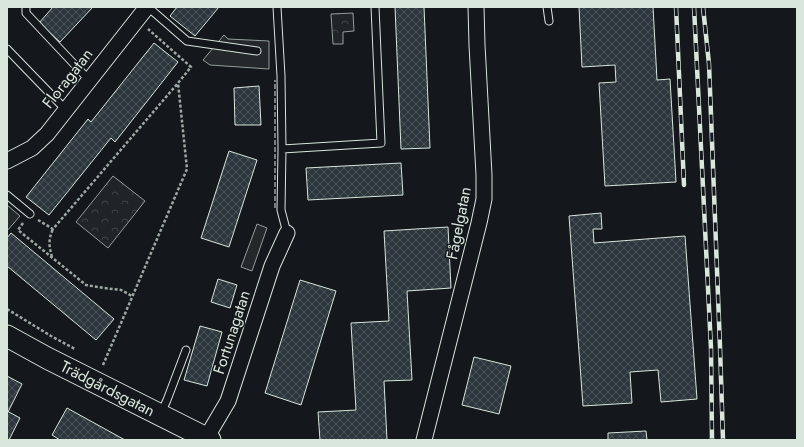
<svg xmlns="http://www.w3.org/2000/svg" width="804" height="447" font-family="Jost,sans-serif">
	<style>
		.park { fill: url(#park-crowns); stroke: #939e99 }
		.parking { fill: #24282b; stroke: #939e99 }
		.building { fill: url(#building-cross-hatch); stroke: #d8e6dc }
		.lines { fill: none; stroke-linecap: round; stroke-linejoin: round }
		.lane-casing { stroke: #d8e6dc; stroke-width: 9 }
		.street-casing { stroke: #d8e6dc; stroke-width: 17 }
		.secondary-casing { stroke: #d8e6dc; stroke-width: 23 }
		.path { stroke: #9da8a2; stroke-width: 2.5; stroke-dasharray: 3 2; stroke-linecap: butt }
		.lane { stroke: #14181c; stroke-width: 7 }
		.street { stroke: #14181c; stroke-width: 15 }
		.secondary { stroke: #14181c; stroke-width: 21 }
		.rail-casing { stroke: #d8e6dc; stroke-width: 4.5 }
		.rail { stroke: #14181c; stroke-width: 3; stroke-dasharray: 9; stroke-linecap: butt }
		.fence { stroke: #d8e6dc; stroke-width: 1; stroke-dasharray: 5 2; stroke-linecap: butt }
		.labels { text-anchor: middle; stroke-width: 3; stroke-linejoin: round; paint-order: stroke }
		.street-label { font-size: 16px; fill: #d8e6dc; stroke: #14181c }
	</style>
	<defs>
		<pattern id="park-crowns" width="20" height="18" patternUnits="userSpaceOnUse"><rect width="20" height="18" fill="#202428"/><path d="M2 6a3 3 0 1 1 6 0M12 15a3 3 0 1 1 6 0" fill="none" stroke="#404447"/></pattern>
		<pattern id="building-cross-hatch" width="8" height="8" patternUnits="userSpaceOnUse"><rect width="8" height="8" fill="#2c363c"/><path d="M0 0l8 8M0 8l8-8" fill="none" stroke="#4a5358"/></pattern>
	</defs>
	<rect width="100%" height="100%" fill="#14181c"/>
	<path class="park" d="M353,13L354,31L343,32V44H333L331,14Z
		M113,176L145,201L108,248L76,222Z"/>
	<path class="parking" d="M224,35L228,39L269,41V69L210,65L203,60Z
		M7,205L20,216L7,231Z
		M257,224L267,228L252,271L241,267Z"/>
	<path class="building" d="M53,7H93L60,42L39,23Z
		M177,7H219L195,36L170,16Z
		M395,7H424L430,148L401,149Z
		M579,7H653L657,80L670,79L676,182L605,186L599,83L616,82L615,65L582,67Z
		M154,43L178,62L115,142L111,138L49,215L26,197L88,119L91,122Z
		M259,86L261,125H235L234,88Z
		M229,151L257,160L229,247L201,238Z
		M401,163L403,195L308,200L306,168Z
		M601,213L602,229H593L594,243L685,236L697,399L661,402L658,370L630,372L632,403L583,406L569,216Z
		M448,227L451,288L407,291L412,380L384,381L387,440H320L318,412L356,410L351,323L389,321L384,231Z
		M11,233L114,319L96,340L7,266V238Z
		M218,279L237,285L230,308L211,302Z
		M300,280L336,291L301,405L265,393Z
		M200,326L222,332L207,386L184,380Z
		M474,357L511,366L499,414L462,405Z
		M7,376L22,384L8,412L7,411Z
		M67,408L125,440H60L52,435Z
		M7,411L20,418L9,440H7Z
		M646,431L647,440H608V433Z"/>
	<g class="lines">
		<defs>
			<path id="lane" d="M26,7V13L89,80
				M148,7L187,41L257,51
				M277,7L281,76L282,149L281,210L287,233
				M547,7L549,21
				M7,49L66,110
				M282,149L381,143L375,7
				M7,195L30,214
				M161,413L167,400L186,350"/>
			<path id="street" d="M7,161L32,148L47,134L147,7
				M205,440L228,401L272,266L287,233
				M424,440L479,223L484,199V175L477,45L476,7"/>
			<path id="secondary" d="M7,336L47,358L210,440"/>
		</defs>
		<use href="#lane" class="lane-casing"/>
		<use href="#street" class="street-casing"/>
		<use href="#secondary" class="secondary-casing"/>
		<path class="path" d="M38,220L53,229L178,83
			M23,223L18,230L86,285L104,288L121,290L132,296
			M52,257C49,246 48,240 53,229
			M7,309L51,336L75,349
			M103,365L187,169L178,83L191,67L148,29"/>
		<use href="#lane" class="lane"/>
		<use href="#street" class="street"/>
		<use href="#secondary" class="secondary"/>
		<defs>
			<path id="rail" d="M676,7L684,185
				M694,7L711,348L712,440
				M703,7L709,64L720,347L723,440"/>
		</defs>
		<use href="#rail" class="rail-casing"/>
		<use href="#rail" class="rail"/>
		<path class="fence" d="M275,208V80"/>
	</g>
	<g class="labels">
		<g class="street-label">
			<text transform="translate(67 78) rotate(-52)" y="6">Floragatan</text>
			<text transform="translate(458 223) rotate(-79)" y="6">Fågelgatan</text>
			<text transform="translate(231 332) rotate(-72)" y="6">Fortunagatan</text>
			<text transform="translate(108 388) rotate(27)" y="6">Trädgårdsgatan</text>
		</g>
	</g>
	<rect width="804" height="447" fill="none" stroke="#d8e6dc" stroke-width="16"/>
</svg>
